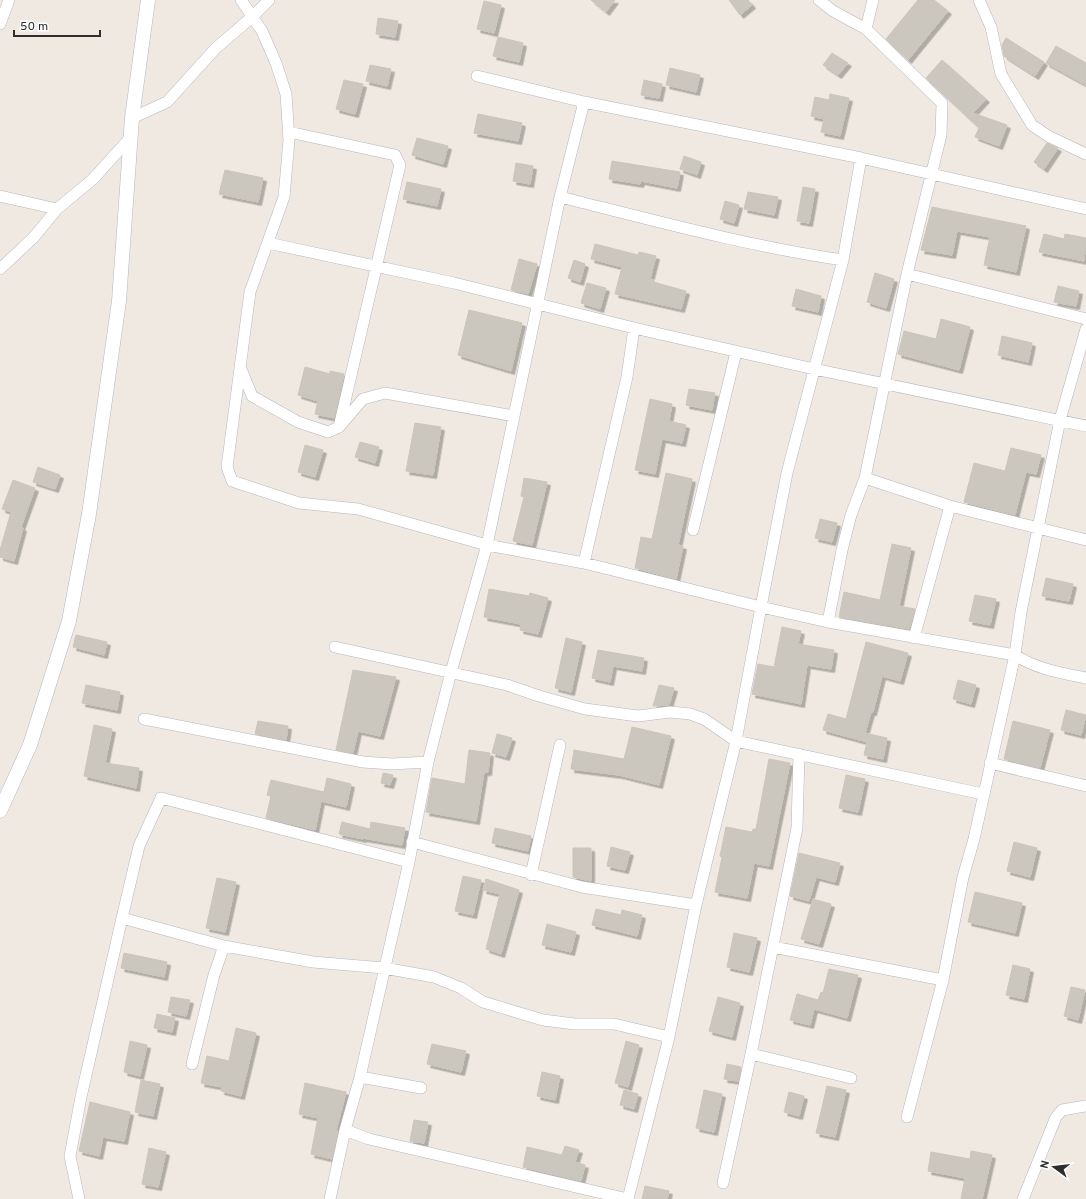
<svg xmlns="http://www.w3.org/2000/svg" width="1086" height="1199" font-family="Overpass,sans-serif">
	<style>
		.building { fill: #cbc7bf; stroke: #cbc5ba; filter: url(#shadow) }
		.lines { fill: none; stroke-linecap: round; stroke-linejoin: round }
		.minor-casing { stroke: #b4b7c1; stroke-width: 12 }
		.tertiary-casing { stroke: #b4b7c1; stroke-width: 15 }
		.minor { stroke: #fff; stroke-width: 11 }
		.tertiary { stroke: #fff; stroke-width: 14 }
	</style>
	<defs>
		<filter id="shadow"><feDropShadow dx="3.5" dy="3.5" stdDeviation="0" flood-color="#0004"/></filter>
	</defs>
	<rect width="100%" height="100%" fill="#efe9e1"/>
	<path class="building" d="M591,0H615L606,12Z
		M729,0H748L752,5L740,15Z
		M918,0H934L948,11L908,60L886,39Z
		M484,1L501,5L494,33L477,29Z
		M378,18L398,21L395,37L376,34Z
		M498,37L523,43L519,62L493,56Z
		M1006,38L1044,62L1035,76L1004,56L1002,45Z
		M1056,46L1086,63V85L1046,63Z
		M832,53L848,63L838,75L823,65Z
		M942,60L986,99L973,113L1007,125L999,146L975,137L979,128L926,78Z
		M370,65L391,69L387,86L366,81Z
		M670,68L700,75L696,92L666,85Z
		M344,80L363,84L355,114L336,109Z
		M644,80L662,84L659,98L641,95Z
		M830,94L849,98L840,136L821,132L824,119L811,116L815,97L829,100Z
		M478,114L522,123L518,141L474,133Z
		M417,138L448,146L443,164L412,155Z
		M1047,143L1058,148L1044,169L1034,162Z
		M684,156L701,162L697,175L680,169Z
		M612,161L680,172L677,188L641,181L640,184L609,179Z
		M516,163L533,166L530,184L513,181Z
		M225,170L263,178L258,202L219,194Z
		M407,182L441,189L437,206L403,199Z
		M803,187L815,189L809,223L797,221Z
		M748,192L778,197L774,215L744,209Z
		M725,201L739,205L734,223L720,219Z
		M932,207L1026,226L1016,272L984,265L990,237L957,231L952,255L921,250Z
		M1044,234L1064,239L1065,234L1086,238L1084,261L1039,252Z
		M595,244L638,255L639,252L656,256L650,279L654,280L653,282L686,291L681,309L615,294L622,267L591,259Z
		M519,259L537,264L528,294L511,290Z
		M574,260L585,264L580,282L568,278Z
		M875,273L894,279L886,308L867,302Z
		M587,283L606,288L600,309L581,303Z
		M1058,286L1079,291L1076,306L1054,302Z
		M796,289L821,296L818,312L792,306Z
		M469,310L522,323L511,371L458,355Z
		M941,319L970,327L959,370L898,354L904,331L936,339Z
		M1002,336L1032,343L1028,362L998,355Z
		M305,367L330,374V371L344,374L334,418L315,414L318,401L298,395Z
		M689,389L715,393L712,410L686,405Z
		M650,399L672,404L669,421L686,425L682,443L662,439L655,474L635,470Z
		M415,423L441,427L433,475L406,471Z
		M360,442L379,447L375,463L355,457Z
		M305,445L323,450L315,477L298,472Z
		M1011,448L1041,455L1036,474L1026,472L1015,515L964,502L974,463L1005,471Z
		M38,467L60,475L55,489L33,482Z
		M666,473L692,479L678,545L683,546L676,579L635,568L641,537L652,539Z
		M524,478L547,482L532,545L513,541L524,497L521,496Z
		M13,480L35,488L21,527L23,528L14,561L0,557V550L11,512L2,509Z
		M820,519L837,523L832,542L815,538Z
		M892,544L911,548L899,606L915,609L909,629L839,617L844,592L880,600Z
		M1046,578L1073,584L1069,601L1042,596Z
		M489,589L529,596L530,593L548,598L538,634L520,630L521,624L484,617Z
		M975,595L996,599L990,625L969,621Z
		M782,627L801,631L798,644L834,650L831,669L807,665L801,704L752,694L758,664L774,667Z
		M76,635L107,642L104,655L73,647Z
		M566,638L582,642L571,692L555,688Z
		M866,642L908,653L900,681L882,676L873,712H871L865,733L887,738L883,759L864,755L867,742L823,730L828,714L846,719Z
		M598,650L644,658L642,671L613,666L610,682L592,678Z
		M353,670L396,677L380,736L358,731L353,753L336,750Z
		M958,680L976,685L971,704L953,699Z
		M86,685L120,692L117,710L82,703Z
		M659,685L674,688L669,705L653,706Z
		M1066,710L1086,715L1081,735L1061,730Z
		M258,721L288,726L286,740L255,734Z
		M1013,721L1050,730L1040,768L1004,759Z
		M94,725L112,729L105,763L139,768L136,788L84,776Z
		M632,727L671,736L659,785L619,775L571,769L574,750L624,759Z
		M497,734L512,738L506,757L492,753Z
		M469,750L490,753L488,772H484L476,821L426,812L432,778L465,784Z
		M769,759L790,763L769,866L754,863L747,898L715,892L722,857L720,856L726,827L752,832L753,829H756Z
		M383,773L393,775L390,785L381,783Z
		M846,775L865,779L858,812L839,808Z
		M327,778L351,784L346,807L321,801L315,830L266,818L271,796L267,795L271,780L324,792Z
		M342,822L370,829L371,822L405,828L402,845L363,838V839L339,834Z
		M495,828L531,836L528,851L492,843Z
		M1014,842L1037,848L1030,877L1007,871Z
		M611,847L630,852L625,870L607,866Z
		M573,848H591V881L573,877Z
		M799,853L840,863L835,882L816,877L809,901L790,896Z
		M463,876L481,880L473,915L455,911Z
		M217,878L236,882L225,932L206,928Z
		M486,879L519,890L501,954L486,949L500,894L483,890Z
		M975,892L1022,903L1015,933L968,922Z
		M813,899L831,904L819,944L801,939Z
		M596,909L621,915L622,910L642,915L637,936L592,925Z
		M547,924L576,932L571,952L542,945Z
		M734,933L757,938L749,972L727,967Z
		M124,953L167,962L164,977L121,968Z
		M1013,965L1030,969L1024,999L1006,995Z
		M829,969L858,975L847,1018L814,1009L810,1025L790,1020L797,994L818,1000L821,992L823,993Z
		M1071,987L1085,990L1078,1020L1064,1016Z
		M171,997L190,1000L186,1016L168,1012Z
		M718,997L740,1003L732,1037L709,1031Z
		M157,1014L175,1018L172,1032L154,1028Z
		M236,1028L256,1033L241,1096L221,1091L222,1087L201,1083L207,1056L229,1061Z
		M130,1041L147,1045L140,1076L124,1072Z
		M626,1041L639,1045L628,1087L615,1083Z
		M432,1044L466,1051L461,1072L427,1064Z
		M727,1064L741,1067L738,1081L724,1079Z
		M542,1072L560,1076L555,1100L537,1096Z
		M141,1080L160,1084L153,1116L135,1112Z
		M305,1083L346,1092L336,1131H338L332,1159L311,1154L318,1118L299,1114Z
		M827,1086L846,1090L835,1137L816,1133Z
		M624,1090L638,1094L634,1109L620,1105Z
		M704,1090L722,1094L714,1132L696,1128Z
		M789,1092L804,1096L799,1116L784,1112Z
		M90,1102L130,1112L124,1141L103,1137L99,1156L79,1151Z
		M414,1120L428,1122L424,1143L410,1141Z
		M565,1146L579,1150L575,1162L585,1165L581,1181L523,1167L527,1147L562,1155Z
		M149,1148L166,1152L158,1187L142,1184Z
		M971,1151L992,1155L982,1199H961L965,1178L928,1171L931,1152L970,1159Z
		M645,1186L669,1191L667,1199H642Z"/>
	<g class="lines">
		<defs>
			<path id="minor" d="M241,0L262,31L276,63L286,94L289,140L284,197L250,292L227,467L232,481L299,503L358,509L487,545L584,563L761,607L736,741L696,905L669,1037L628,1199
				M819,0L833,11L866,29L942,103L941,135L907,274L865,478L851,515L842,550L828,622L761,607L787,473L843,260L861,158
				M979,0L991,27L1001,74L1032,125L1048,136L1086,154
				M0,24L9,0
				M866,29L873,0
				M477,76L584,102L861,158L1086,209
				M132,118L167,102L216,48L252,17L269,0
				M289,132L395,155L400,165L339,427
				M0,196L57,209
				M560,197C653,220 747,246 843,260
				M268,243L454,283L634,328L814,369L1086,426
				M0,269L34,237L57,209L93,179L131,137
				M907,274L1086,319
				M1086,329L1060,420L1021,612L1015,655C1036,669 1062,673 1086,678
				M241,369L252,396L298,422L328,432L339,427L363,399L385,393L514,416
				M865,478L950,506L1086,540
				M693,530L736,352
				M584,563L627,377L634,328
				M828,622L1015,655L974,839L963,877L943,980L907,1117
				M914,638L950,506
				M335,647L507,685L539,696L585,709L638,716L670,712L690,714L704,719L736,741L983,794
				M144,719L363,762L392,764L428,762
				M990,763L1086,786
				M412,842L582,887L696,905
				M531,875L560,745
				M122,918L139,846L161,798L409,862
				M773,947L943,980
				M751,1054L851,1078
				M192,1064L214,975L224,946L313,962L384,968L434,977L461,988L483,1002L543,1020L575,1024H614L669,1037
				M421,1088L360,1077L409,862L428,762L451,672L487,545L560,197L584,102
				M345,1130L369,1139L628,1199
				M723,1183L751,1054L797,828L799,754
				M79,1199L70,1156L81,1097L122,918L224,946
				M330,1199L345,1130L360,1077
				M1023,1199L1056,1117L1062,1110L1086,1106"/>
			<path id="tertiary" d="M0,811L30,745L69,621L89,514L119,301L132,118L148,0"/>
		</defs>
		<use href="#minor" class="minor-casing"/>
		<use href="#tertiary" class="tertiary-casing"/>
		<use href="#minor" class="minor"/>
		<use href="#tertiary" class="tertiary"/>
	</g>
	<g transform="translate(1054 1167) rotate(285)" stroke="#ffffff" stroke-width="3" paint-order="stroke">
	<path d="M0-3L7 15L0 10L-7 15Z" fill="#2e2e2e"/>
	<text y="-6" font-size="11" font-weight="bold" text-anchor="middle" fill="#2e2e2e">N</text>
	</g>
	<path d="M14 30v6h86v-6" fill="none" stroke="#2e2e2e" stroke-width="2"/>
	<text x="20" y="30" font-size="12" fill="#2e2e2e" stroke="#ffffff" stroke-width="3" paint-order="stroke">50 m</text>
</svg>
